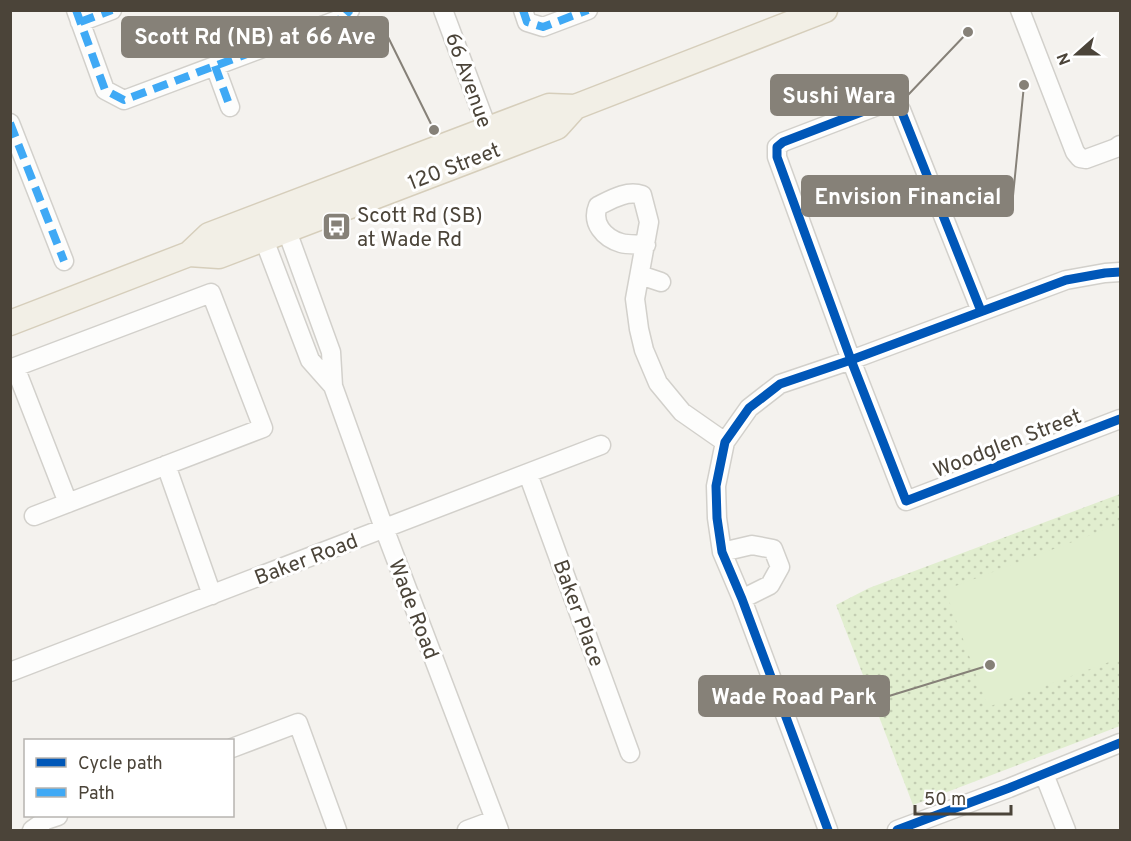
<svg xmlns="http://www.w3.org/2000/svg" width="1131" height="841" font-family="Overpass,sans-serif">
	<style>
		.park { fill: url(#park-dots) }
		.pitch { fill: #e1eecf }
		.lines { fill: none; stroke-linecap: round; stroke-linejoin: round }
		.minor-casing { stroke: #d2d0cb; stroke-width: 21 }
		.major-casing { stroke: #d6cebb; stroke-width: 27 }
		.minor { stroke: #fdfdfc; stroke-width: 18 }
		.major { stroke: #f2efe6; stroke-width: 24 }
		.quiet { stroke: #3fa9f5; stroke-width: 8; stroke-dasharray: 15 8; stroke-linecap: butt }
		.cycleway-casing { stroke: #fff; stroke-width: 13 }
		.cycleway { stroke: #0057b8; stroke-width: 9 }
		.labels { text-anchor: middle; stroke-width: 6; stroke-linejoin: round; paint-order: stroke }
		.street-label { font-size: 21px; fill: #4b4439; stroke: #fff }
		.poi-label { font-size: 21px; fill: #4b4439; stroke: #fff; text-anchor: start }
		.leader { fill: none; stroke: #868178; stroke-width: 2 }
		.callout-dot { fill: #868178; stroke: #fff; stroke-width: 2 }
		.callout { fill: #868178; stroke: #868178; stroke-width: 2 }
		.callout-label { font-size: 22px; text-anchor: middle; font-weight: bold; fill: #fff }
	</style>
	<defs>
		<pattern id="park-dots" width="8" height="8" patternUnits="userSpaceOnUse" patternTransform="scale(1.5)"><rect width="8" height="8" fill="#e1eecf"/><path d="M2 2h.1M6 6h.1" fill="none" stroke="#c3cdb2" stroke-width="1.8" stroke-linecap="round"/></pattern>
	</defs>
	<rect width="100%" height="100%" fill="#f4f2ee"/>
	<path class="park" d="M1120,494V726L913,805L836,605L869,588Z"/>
	<path class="pitch" d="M1120,524V658L988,707L945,590Z"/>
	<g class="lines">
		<defs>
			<path id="minor" d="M76,10L105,90L124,100L343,18L350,10
				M443,10L492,141
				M523,10L527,22L543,27L588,10
				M1020,10L1075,152L1080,158L1086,159L1116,148L1120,145
				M80,22L112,10
				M215,66L230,107
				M10,123L64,261
				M283,220L331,352L333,386L384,528L499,830
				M260,229L310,360L333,386
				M646,245C638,244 628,245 621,243C604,238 591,223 598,206C612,199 627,190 642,195L649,222L635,299L639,329L644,350L658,383L682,412L725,442
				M640,275L661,282
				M981,311L901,110L895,103H885L783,142L777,147V157L851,360L906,501L1120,419
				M166,465L212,595
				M528,474L630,753
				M34,516L263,428L211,293L15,367L68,503
				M722,552L752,545L773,549L780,567L770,585L742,599
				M10,672L601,445
				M232,748L298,723L337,830
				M1044,774L1066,830
				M32,830L46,820L58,816
				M467,830L494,820
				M828,830L742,599L722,552L717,518L716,486L725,442L749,408L780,384L851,360L1066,280L1105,273L1120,272
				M897,830L1009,788L1120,743"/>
			<path id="major" d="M189,254L219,256L557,127L575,107
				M10,323L189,254L209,235L549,106L575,107L825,10"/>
		</defs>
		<use href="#minor" class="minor-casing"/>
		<use href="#major" class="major-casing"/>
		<use href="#minor" class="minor"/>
		<use href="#major" class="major"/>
		<path class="quiet" d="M76,10L105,90L124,100L343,18L350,10
			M523,10L527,22L543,27L588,10
			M80,22L112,10
			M215,66L230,107
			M10,123L64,261"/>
		<defs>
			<path id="cycleway" d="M981,311L901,110L895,103H885L783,142L777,147V157L851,360L906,501L1120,419
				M828,830L742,599L722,552L717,518L716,486L725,442L749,408L780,384L851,360L1066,280L1105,273L1120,272
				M897,830L1009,788L1120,743"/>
		</defs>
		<use href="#cycleway" class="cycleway-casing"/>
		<use href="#cycleway" class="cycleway"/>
	</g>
	<defs>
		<symbol id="bus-square" viewBox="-11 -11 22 22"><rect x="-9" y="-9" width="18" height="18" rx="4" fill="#868178" stroke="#fff"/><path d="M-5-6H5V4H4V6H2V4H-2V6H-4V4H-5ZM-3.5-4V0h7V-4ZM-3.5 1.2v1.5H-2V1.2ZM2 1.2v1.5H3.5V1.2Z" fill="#fff"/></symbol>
	</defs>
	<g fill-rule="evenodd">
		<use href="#bus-square" x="320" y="210" width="33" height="33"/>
	</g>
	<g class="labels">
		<g class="street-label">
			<text transform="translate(469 80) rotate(70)" y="7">66 Avenue</text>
			<text transform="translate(454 166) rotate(-21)" y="7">120 Street</text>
			<text transform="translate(1007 443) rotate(-21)" y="7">Woodglen Street</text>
			<text transform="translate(306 559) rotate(-21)" y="7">Baker Road</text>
			<text transform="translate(414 609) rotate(69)" y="7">Wade Road</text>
			<text transform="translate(579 613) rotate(70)" y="7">Baker Place</text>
		</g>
		<g class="poi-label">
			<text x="357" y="222">Scott Rd (SB)<tspan x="357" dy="24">at Wade Rd</tspan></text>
		</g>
	</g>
	<path class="leader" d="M434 130L388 37M968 32L908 95M1024 85L1013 196M990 665L889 696"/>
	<g class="callout-dot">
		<circle cx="434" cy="130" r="6"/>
		<circle cx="968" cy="32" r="6"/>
		<circle cx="1024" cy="85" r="6"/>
		<circle cx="990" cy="665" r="6"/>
	</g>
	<g class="callout">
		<rect x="122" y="17" width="266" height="40" rx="6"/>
		<rect x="771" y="75" width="137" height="40" rx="6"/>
		<rect x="802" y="176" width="211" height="40" rx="6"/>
		<rect x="699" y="676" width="190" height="40" rx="6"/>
	</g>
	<g class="callout-label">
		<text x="255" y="44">Scott Rd (NB) at 66 Ave</text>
		<text x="839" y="103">Sushi Wara</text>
		<text x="908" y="204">Envision Financial</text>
		<text x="794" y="704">Wade Road Park</text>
	</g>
	<rect width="1131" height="841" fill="none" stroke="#4b4439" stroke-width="24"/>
	<rect x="24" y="739" width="210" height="78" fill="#ffffff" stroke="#b7b4b0" stroke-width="1.5"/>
	<rect x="36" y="758" width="30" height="9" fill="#0057b8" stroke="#b7b4b0" stroke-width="1.5"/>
	<text x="78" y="769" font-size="18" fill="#4b4439">Cycle path</text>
	<rect x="36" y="788" width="30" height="9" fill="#3fa9f5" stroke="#b7b4b0" stroke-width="1.5"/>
	<text x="78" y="799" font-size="18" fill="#4b4439">Path</text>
	<g transform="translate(1077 54) rotate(249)" stroke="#ffffff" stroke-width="4.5" paint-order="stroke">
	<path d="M0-4.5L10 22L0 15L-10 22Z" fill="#4b4439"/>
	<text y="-9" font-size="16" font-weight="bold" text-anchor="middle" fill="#4b4439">N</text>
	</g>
	<path d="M915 805v9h96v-9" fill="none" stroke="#4b4439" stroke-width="3"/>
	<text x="924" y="805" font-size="18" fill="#4b4439" stroke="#ffffff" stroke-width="4.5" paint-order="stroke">50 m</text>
</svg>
